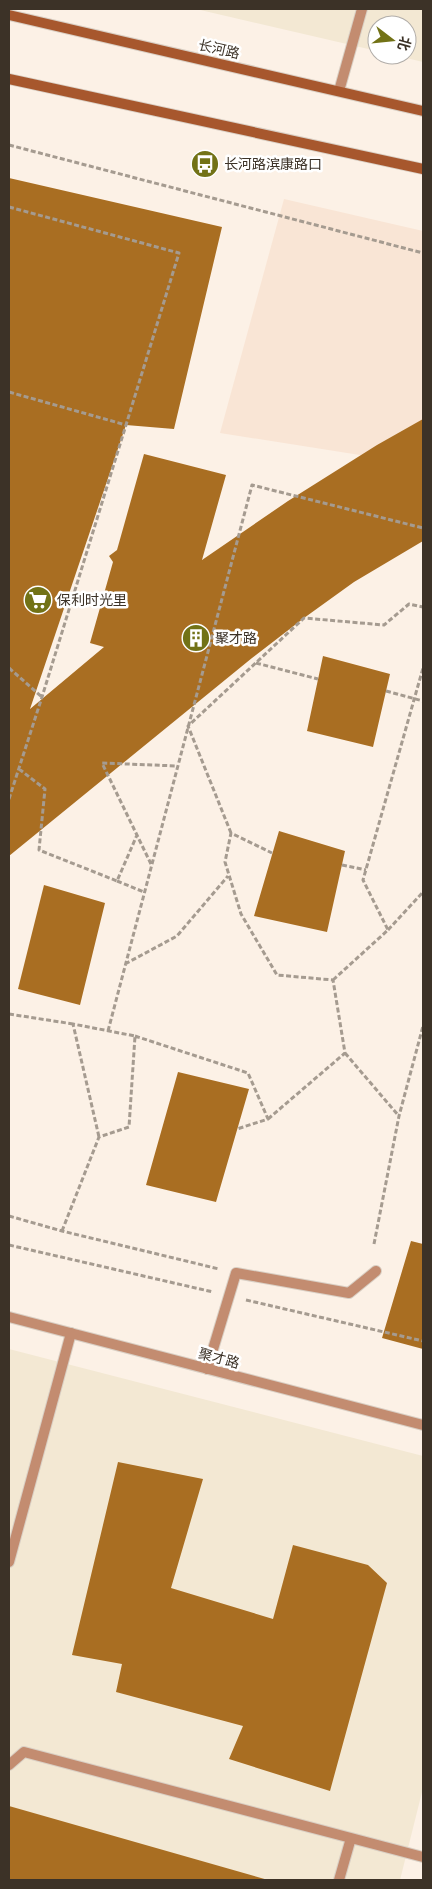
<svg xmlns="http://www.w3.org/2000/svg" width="432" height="1889" font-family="'DM Sans','Noto Sans SC',sans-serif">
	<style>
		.commercial { fill: #f3e8d3 }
		.education { fill: #f9e5d5 }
		.building { fill: #a96e22 }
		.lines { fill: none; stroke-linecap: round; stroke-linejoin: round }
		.service-casing { stroke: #d9cfc4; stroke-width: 12 }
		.minor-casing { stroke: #d9cfc4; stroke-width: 12 }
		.tertiary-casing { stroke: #d9cfc4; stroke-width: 12 }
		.secondary-casing { stroke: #d9cfc4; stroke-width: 12 }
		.path { stroke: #a59b90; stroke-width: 3; stroke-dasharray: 5 2.5; stroke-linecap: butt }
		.service { stroke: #c38c70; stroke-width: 10 }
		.minor { stroke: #c38c70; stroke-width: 10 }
		.tertiary { stroke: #c38c70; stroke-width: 10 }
		.secondary { stroke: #a7572d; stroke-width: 10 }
		.labels { text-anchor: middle; stroke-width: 5; stroke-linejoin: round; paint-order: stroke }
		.street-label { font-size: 14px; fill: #3c3227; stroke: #fff }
		.poi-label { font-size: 14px; fill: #3c3227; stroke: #fff; text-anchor: start }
	</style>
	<rect width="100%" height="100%" fill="#fcf1e6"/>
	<path class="commercial" d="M196,9H423V62L394,55H407V25H377V51Z
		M9,1349L423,1456V1788L400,1880H9Z"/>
	<path class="education" d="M284,199L423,231V465L220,433Z"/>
	<path class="building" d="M9,178L222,227L174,429L126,425L30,709L104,647L90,643L113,562L109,556L117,550L144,454L226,475L202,560L288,501L377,445L423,419V541L354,582L304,618L252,658L9,856Z
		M323,656L390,674L373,747L307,731Z
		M279,831L345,851L327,932L254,916Z
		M44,885L105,903L80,1005L18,989Z
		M178,1072L249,1089L216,1202L146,1185Z
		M411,1241L423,1244V1349L382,1338Z
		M118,1462L203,1479L171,1588L273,1619L293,1545L368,1565L387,1583L330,1791L229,1759L243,1726L116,1692L122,1664L72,1655Z
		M9,1806L268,1880H9Z"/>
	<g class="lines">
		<defs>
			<path id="service" d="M339,91L362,9
				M9,1562L71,1333
				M9,1765L24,1752L351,1838L339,1880
				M351,1838L423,1857"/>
			<path id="minor" d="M207,1369L236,1273L349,1293L376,1271"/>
			<path id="tertiary" d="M9,1317L423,1425"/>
			<path id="secondary" d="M9,15L423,111
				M9,79L423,169"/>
		</defs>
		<use href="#service" class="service-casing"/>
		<use href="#minor" class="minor-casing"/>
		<use href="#tertiary" class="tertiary-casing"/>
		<use href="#secondary" class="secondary-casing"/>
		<path class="path" d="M9,145L423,253
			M9,207L179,253L126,425L9,392
			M256,663L318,679
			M9,668L42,697
			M386,691L423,701
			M19,769L45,789L39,850L117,881L137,835
			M9,799L42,697L126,425
			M231,833L188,726L304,618L384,625L409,604L423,607
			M151,864L102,763L177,766
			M342,865L366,870
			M117,881L144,892
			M388,930L423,892
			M125,964L177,936L228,876
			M333,980L388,930L363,880L423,668
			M9,1014L73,1024
			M108,1031L252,485L423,528
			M135,1036L248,1073L268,1119L237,1129
			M345,1053L398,1115
			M268,1119L345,1053L333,980L277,975L241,914L225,862L231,833L272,853
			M9,1216L62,1231L219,1269
			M62,1231L99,1137L129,1127L135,1036L73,1024L99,1137
			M374,1244L399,1116L423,1026
			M9,1245L213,1292
			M246,1300L423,1341"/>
		<use href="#service" class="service"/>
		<use href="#minor" class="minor"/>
		<use href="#tertiary" class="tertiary"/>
		<use href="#secondary" class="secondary"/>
	</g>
	<defs>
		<symbol id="bus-disc" viewBox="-11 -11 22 22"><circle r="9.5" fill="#727216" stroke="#fff"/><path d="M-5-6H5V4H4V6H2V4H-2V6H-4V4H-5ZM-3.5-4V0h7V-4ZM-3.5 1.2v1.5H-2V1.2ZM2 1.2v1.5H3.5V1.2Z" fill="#fff"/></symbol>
		<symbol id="supermarket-disc" viewBox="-11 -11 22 22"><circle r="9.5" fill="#727216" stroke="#fff"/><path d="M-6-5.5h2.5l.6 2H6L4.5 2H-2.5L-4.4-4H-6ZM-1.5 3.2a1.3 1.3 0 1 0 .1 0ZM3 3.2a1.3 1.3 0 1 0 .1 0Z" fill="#fff"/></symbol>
		<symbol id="building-disc" viewBox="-11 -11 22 22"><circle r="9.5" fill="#727216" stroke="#fff"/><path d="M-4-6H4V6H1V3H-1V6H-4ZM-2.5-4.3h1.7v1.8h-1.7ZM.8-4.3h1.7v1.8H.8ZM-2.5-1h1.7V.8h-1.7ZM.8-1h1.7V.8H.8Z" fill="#fff"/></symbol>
	</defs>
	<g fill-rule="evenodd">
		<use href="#bus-disc" x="189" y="148" width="32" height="32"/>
		<use href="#supermarket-disc" x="22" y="584" width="32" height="32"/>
		<use href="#building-disc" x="180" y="622" width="32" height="32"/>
	</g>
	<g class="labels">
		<g class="street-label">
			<text transform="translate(219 49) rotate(13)" y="5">长河路</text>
			<text transform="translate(219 1358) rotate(15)" y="5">聚才路</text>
		</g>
		<g class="poi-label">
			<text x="224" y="169">长河路滨康路口</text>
			<text x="57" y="605">保利时光里</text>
			<text x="215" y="643">聚才路</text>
		</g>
	</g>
	<rect width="432" height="1889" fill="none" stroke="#3c3227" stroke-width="20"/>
	<g transform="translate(392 40) rotate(106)"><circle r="24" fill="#ffffff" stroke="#b1ada9"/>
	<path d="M0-4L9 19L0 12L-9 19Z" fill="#727216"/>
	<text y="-8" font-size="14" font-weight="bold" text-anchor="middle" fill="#3c3227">北</text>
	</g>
</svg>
